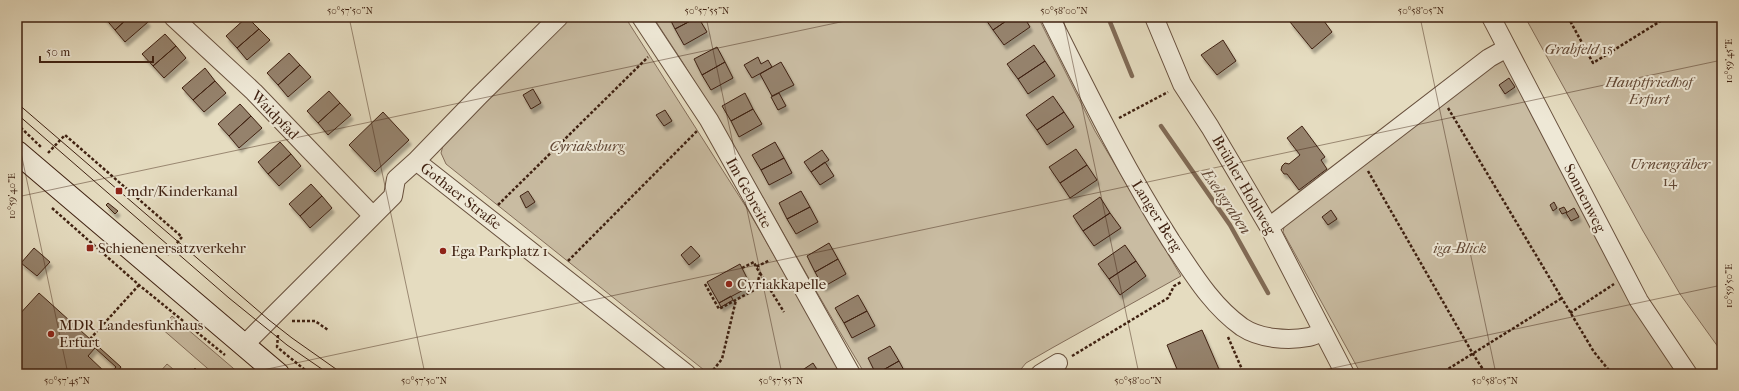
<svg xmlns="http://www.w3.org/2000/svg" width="1739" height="391" font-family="'IM FELL French Canon',serif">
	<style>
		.green { fill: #c9bca2; stroke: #846e5a }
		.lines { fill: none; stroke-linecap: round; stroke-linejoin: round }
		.stream { stroke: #816b56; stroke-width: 4.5 }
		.building { fill: #95826c; stroke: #3f2111; filter: url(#shadow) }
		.minor-casing { stroke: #68503d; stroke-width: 20 }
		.secondary-casing { stroke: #3f2111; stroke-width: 24 }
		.path { stroke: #3f2111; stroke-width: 2.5; stroke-dasharray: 3 2; stroke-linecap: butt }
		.minor { stroke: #eee8d6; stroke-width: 18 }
		.secondary { stroke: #eee8d6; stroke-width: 22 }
		.tram { stroke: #3f2111; stroke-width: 1 }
		.ticks { fill: none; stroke: #3f2111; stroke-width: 1; stroke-opacity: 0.45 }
		.poi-dot { fill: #8f2418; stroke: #eee8d6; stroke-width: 1.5 }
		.labels { text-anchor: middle; stroke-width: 4; stroke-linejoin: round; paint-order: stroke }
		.park-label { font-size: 15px; font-style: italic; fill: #624835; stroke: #eee8d6 }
		.street-label { font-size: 15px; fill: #3f2111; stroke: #eee8d6 }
		.poi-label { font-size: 15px; fill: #3f2111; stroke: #eee8d6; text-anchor: start }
		.water-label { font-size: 16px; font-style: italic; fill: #604634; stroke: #eee8d6 }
		.neatline { fill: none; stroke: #3f2111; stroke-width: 1.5 }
		.ticks-label { font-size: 10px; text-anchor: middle; fill: #3f2111 }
	</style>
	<defs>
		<filter id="shadow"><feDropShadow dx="2.5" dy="4.5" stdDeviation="1" flood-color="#0004"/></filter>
	</defs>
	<rect width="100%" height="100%" fill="#e5dcc0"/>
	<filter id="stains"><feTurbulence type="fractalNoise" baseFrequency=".005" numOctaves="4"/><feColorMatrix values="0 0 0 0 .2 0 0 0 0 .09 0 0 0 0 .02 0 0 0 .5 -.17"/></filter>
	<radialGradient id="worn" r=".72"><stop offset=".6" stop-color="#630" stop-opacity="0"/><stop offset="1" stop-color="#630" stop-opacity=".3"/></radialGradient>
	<path class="green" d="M571,17H625L748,210L842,374H709L446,164L441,153L444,142Z
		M653,17H1038L1095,131L1181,276L1052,348L1026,363L1017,374H865C793,256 731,132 653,17Z
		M1525,17H1722L1721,351L1680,294L1643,231Z
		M1495,60H1504L1679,374H1361L1283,232L1285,222Z
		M172,316L240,374H214L161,328Z
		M167,364L179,374H158Z"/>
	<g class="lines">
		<path class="stream" d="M1108,17L1132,76
			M1161,126L1230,225L1268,293"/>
	</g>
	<path class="building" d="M104,17H129L115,30Z
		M129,17H144L148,22L125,42L115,30Z
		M247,17L259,29L237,48L226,36Z
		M669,17H698L675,29Z
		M698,17L707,32L684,45L675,29Z
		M984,17H1012L993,30Z
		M1012,17H1024L1030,27L1004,45L993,30Z
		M1297,17H1310L1311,19L1313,17H1321L1332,32L1312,49L1290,22Z
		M259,29L270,40L247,60L237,48Z
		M165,34L176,46L153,66L142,54Z
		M1223,40L1236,61L1217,75L1201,55Z
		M1034,45L1045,61L1018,79L1007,64Z
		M176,46L186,58L164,78L153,66Z
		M717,47L725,62L702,75L694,59Z
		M289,53L300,65L278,85L267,73Z
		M758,57L761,64L768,60L772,67L752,78L744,65Z
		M1045,61L1055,76L1028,94L1018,79Z
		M725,62L733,78L711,90L702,75Z
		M781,62L794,85L772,96L760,74Z
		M300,65L311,77L288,97L278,85Z
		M205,68L215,81L193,100L182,88Z
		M1509,78L1515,87L1505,94L1499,85Z
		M215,81L226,93L204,112L193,100Z
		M533,89L541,103L531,109L523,95Z
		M329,91L340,103L318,123L307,111Z
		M745,93L753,109L731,121L722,106Z
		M779,93L786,106L778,110L771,97Z
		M1053,96L1064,112L1037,130L1026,115Z
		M340,103L351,115L328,135L318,123Z
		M240,104L251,116L229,136L218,124Z
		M753,109L762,124L739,137L731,121Z
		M665,110L672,121L664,126L656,115Z
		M383,112L409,140L375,172L349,145Z
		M1064,112L1074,127L1047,145L1037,130Z
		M251,116L262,128L239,148L229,136Z
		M1302,126L1325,157L1321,160L1327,169L1299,190L1287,174H1284L1281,170L1282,166L1285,163L1289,164L1300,155L1287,138Z
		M280,142L291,154L268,174L258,162Z
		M775,142L784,158L761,170L752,155Z
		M1076,149L1087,165L1060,183L1049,167Z
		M822,150L829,160L811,172L804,162Z
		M291,154L301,166L279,186L268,174Z
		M784,158L792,173L769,185L761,170Z
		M825,162L834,176L820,185L811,172Z
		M1087,165L1097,180L1070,198L1060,183Z
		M311,184L322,196L300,216L289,204Z
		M528,191L535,202L526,208L520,196Z
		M801,191L810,207L787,219L779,203Z
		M322,196L332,208L310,228L300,216Z
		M1100,197L1110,213L1083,231L1073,216Z
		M1554,202L1557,208L1553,211L1550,205Z
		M108,203L118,211L115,214L106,205Z
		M810,207L818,222L796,234L787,219Z
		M1564,207L1567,212L1562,214L1559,209Z
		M1574,208L1579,217L1571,221L1566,213Z
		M1331,210L1337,219L1328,225L1322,217Z
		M1110,213L1121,228L1094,246L1083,231Z
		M829,243L838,259L815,272L807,256Z
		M1125,245L1136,261L1109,279L1098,264Z
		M691,246L700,256L689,265L681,255Z
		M34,248L50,262L37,276L21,263Z
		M838,259L846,274L823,287L815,272Z
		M1136,261L1146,276L1120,295L1109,279Z
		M740,264L751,286L719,303L707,282Z
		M39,293L121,367L116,374H110L116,367L95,348L88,356L107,374H17V317Z
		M858,295L867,311L844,323L835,308Z
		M731,296L733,300L721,307L719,303Z
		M867,311L875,326L852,338L844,323Z
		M1202,330L1221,374H1179L1167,345Z
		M890,346L899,361L876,374L868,358Z
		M899,361L906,374H876Z
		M813,363L820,374H798V373Z
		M195,368L201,374H189Z"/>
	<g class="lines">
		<defs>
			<path id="minor" d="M173,17L254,92L373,216
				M641,17L709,120L851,374
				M1050,17C1088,93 1125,169 1171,241C1192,272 1211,305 1242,327C1260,339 1288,341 1309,337C1314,336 1319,333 1323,331
				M1154,17L1182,84L1210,127L1269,227L1345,374
				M1491,17L1639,301L1688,374
				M416,161L479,96L559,17
				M1269,227L1489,58L1507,48
				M244,345L393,196L396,179L416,161L687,374
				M1040,374L1058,363"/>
			<path id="secondary" d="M17,152L278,374"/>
		</defs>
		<use href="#minor" class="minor-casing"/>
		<use href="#secondary" class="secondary-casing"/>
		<path class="path" d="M1568,17L1593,63L1667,17
			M1448,108L1594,352L1612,374
			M1119,118L1168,92
			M17,124L41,147
			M48,153L65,135L182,237L167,255
			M1368,171L1473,354L1486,374
			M498,205L648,57
			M52,208L139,285L225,355
			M568,261L697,131
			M742,268L754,262L756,267
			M760,273L784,312
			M705,284L719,309L756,289L760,273L756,267L770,260
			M1570,313L1614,284
			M292,321H315L328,330
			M278,335L277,347L310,374
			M1228,337L1244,374
			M90,339L139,285
			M1072,356L1168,298L1174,286L1181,282
			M710,374L722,359L736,300
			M1440,374L1562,298"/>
		<use href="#minor" class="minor"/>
		<use href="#secondary" class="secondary"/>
		<path class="tram" d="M17,103L269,320L292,338L343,374
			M17,114L229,298L287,345L329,374"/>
	</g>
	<path class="ticks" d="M349,17L425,374M706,17L782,374M1063,17L1139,374M1420,17L1496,374M17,134L68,374M17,197L864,17M244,374L1722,60M1305,374L1722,285"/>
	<g class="poi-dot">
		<rect x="115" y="187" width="8" height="8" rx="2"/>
		<rect x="86" y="244" width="8" height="8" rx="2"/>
		<circle cx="443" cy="251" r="4"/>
		<circle cx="729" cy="284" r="4"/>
		<circle cx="51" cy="334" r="4"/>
	</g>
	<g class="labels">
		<g class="park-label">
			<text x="1579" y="54">Grabfeld 15</text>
			<text x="1649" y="87">Hauptfriedhof<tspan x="1649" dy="17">Erfurt</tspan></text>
			<text x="587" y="151">Cyriaksburg</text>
			<text x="1670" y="169">Urnengräber<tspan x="1670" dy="17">14</tspan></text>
			<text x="1460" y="253">iga-Blick</text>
		</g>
		<g class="street-label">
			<text transform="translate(275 115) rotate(46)" y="5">Waidpfad</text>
			<text transform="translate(1244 185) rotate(60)" y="5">Brühler Hohlweg</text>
			<text transform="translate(749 193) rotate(61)" y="5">Im Gebreite</text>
			<text transform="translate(461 196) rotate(38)" y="5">Gothaer Straße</text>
			<text transform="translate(1585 198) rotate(63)" y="5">Sonnenweg</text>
			<text transform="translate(1157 216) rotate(58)" y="5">Langer Berg</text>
		</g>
		<g class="poi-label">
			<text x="127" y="196">mdr/Kinderkanal</text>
			<text x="98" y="253">Schienenersatzverkehr</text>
			<text x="451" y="256">Ega Parkplatz 1</text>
			<text x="737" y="289">Cyriakkapelle</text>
			<text x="59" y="330">MDR Landesfunkhaus<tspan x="59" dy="17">Erfurt</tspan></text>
		</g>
		<g class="water-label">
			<text transform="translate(1227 201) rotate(56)" y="6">Eselsgraben</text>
		</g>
	</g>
	<rect width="1739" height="391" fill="none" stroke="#e5dcc0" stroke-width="44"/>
	<path d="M40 56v6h113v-6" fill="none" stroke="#3f2111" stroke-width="2"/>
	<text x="46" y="56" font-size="12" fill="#3f2111" stroke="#eee8d6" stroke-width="3" paint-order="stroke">50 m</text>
	<rect x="22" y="22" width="1695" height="347" class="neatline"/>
	<g class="ticks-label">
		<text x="350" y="14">50°57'50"N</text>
		<text x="707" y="14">50°57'55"N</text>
		<text x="1064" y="14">50°58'00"N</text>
		<text x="1421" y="14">50°58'05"N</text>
		<text transform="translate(1728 61) rotate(-90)" y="4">10°59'45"E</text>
		<text transform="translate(11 196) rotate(-90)" y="4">10°59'40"E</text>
		<text transform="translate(1728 286) rotate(-90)" y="4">10°59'50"E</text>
		<text x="67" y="384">50°57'45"N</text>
		<text x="424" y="384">50°57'50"N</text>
		<text x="781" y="384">50°57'55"N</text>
		<text x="1138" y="384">50°58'00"N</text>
		<text x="1495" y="384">50°58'05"N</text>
	</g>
	<rect width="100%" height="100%" filter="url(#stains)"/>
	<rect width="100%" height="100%" fill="url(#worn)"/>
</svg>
